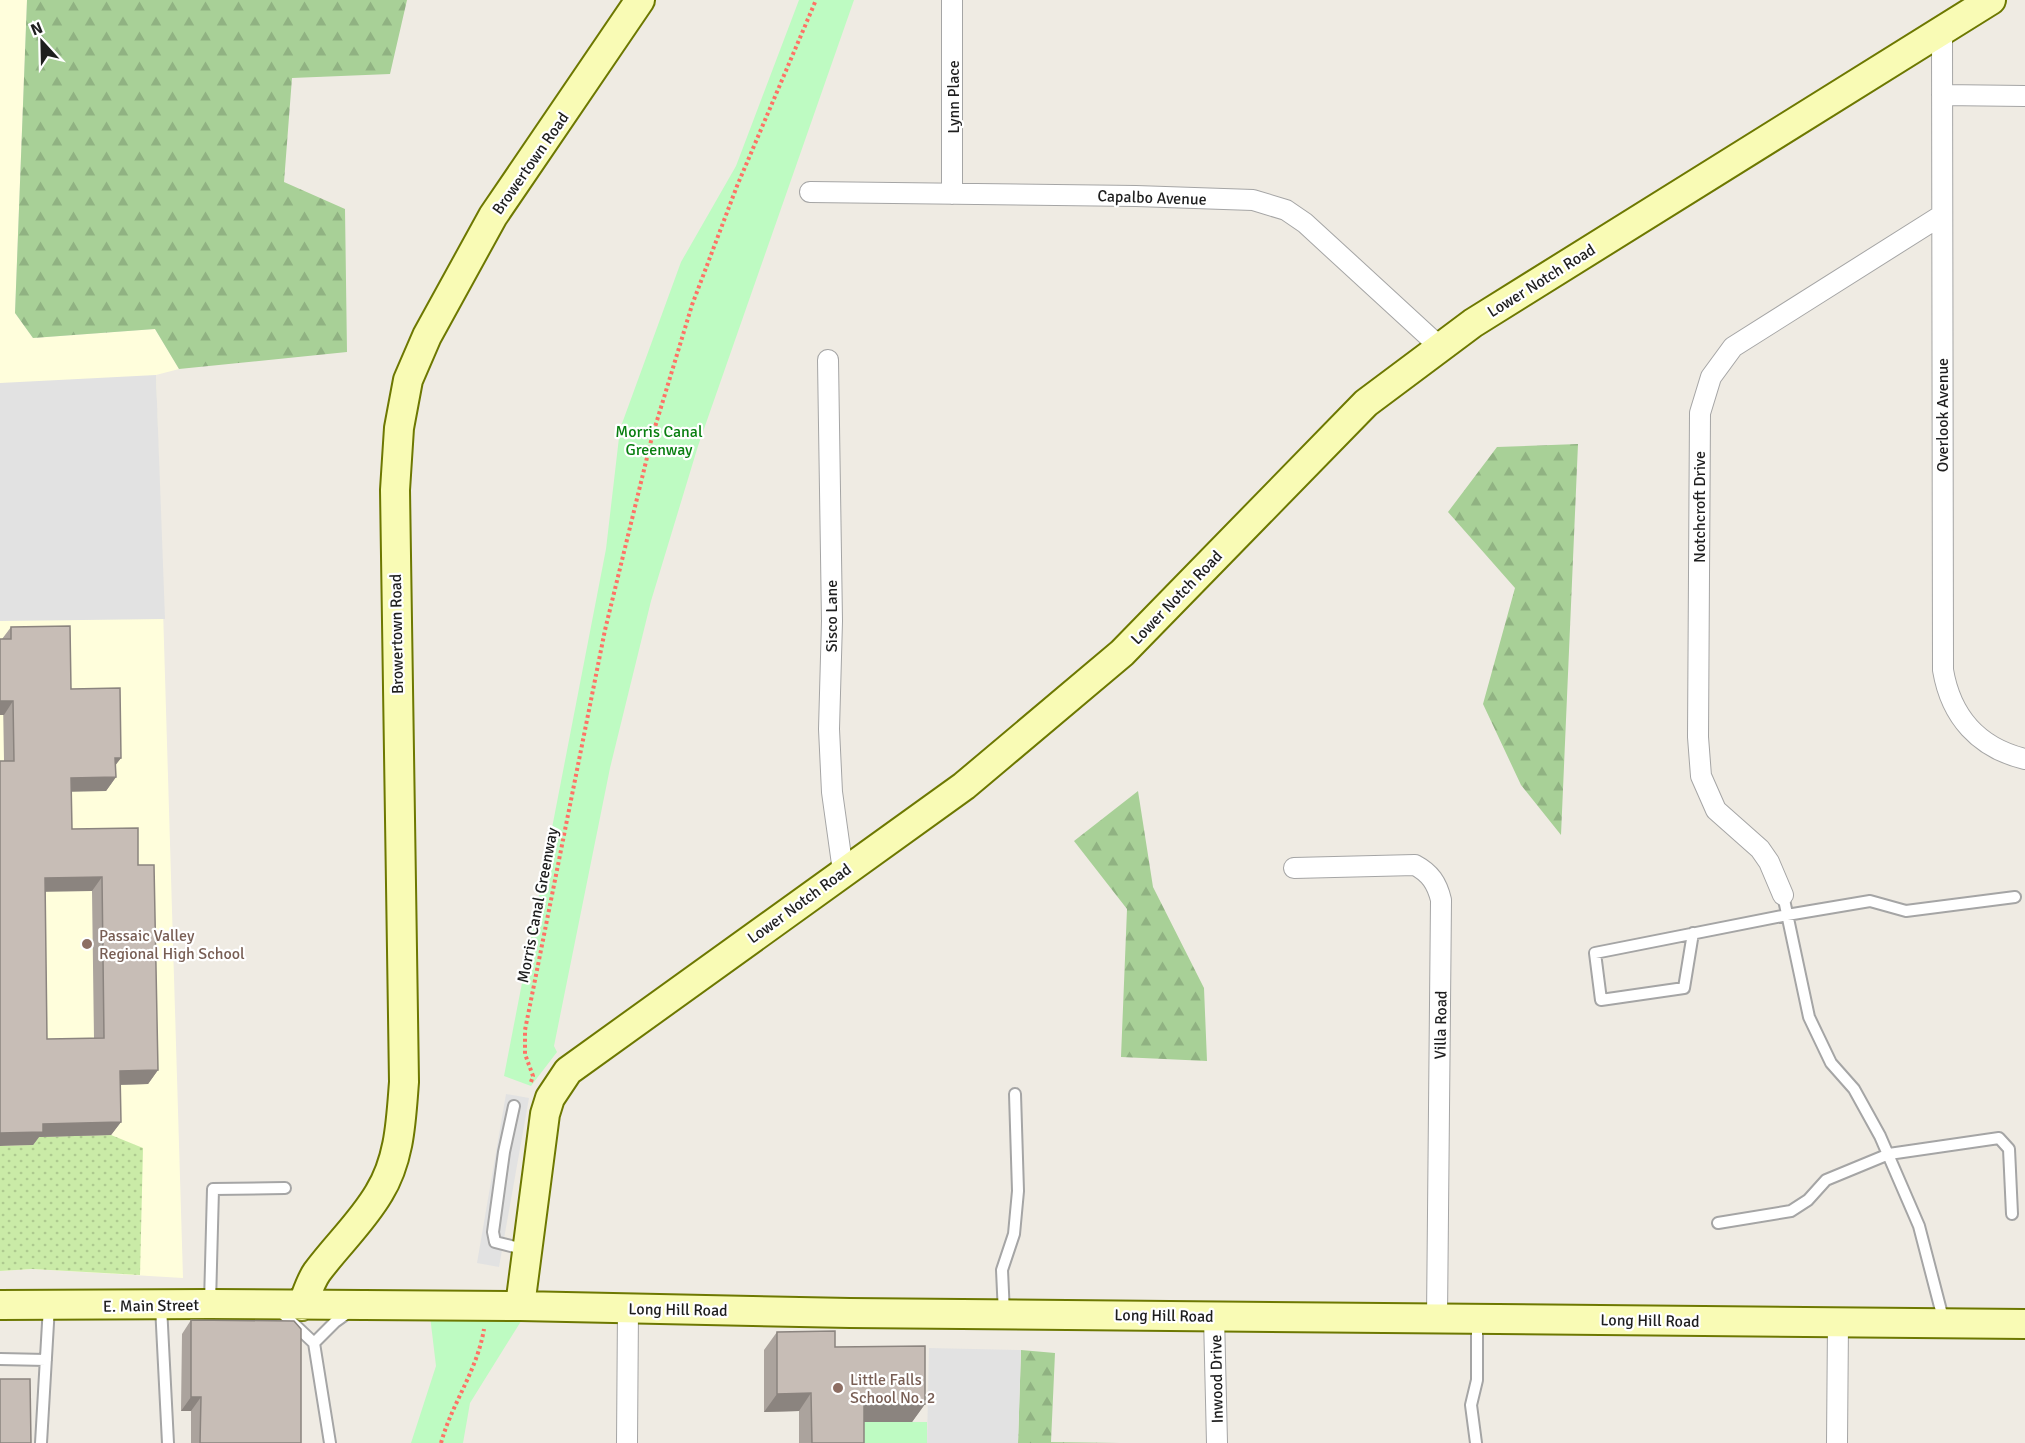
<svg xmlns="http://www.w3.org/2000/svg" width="2025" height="1443" font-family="Signika,sans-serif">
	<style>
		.education { fill: #fffedc }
		.grass { fill: url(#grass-dots) }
		.forest { fill: url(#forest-firs) }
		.park { fill: #befbc2 }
		.parking { fill: #e2e2e2 }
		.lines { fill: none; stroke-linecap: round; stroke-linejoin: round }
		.lane-casing { stroke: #a5a5a5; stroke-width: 14 }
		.street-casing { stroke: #a5a5a5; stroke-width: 22 }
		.secondary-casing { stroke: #6d7801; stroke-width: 32 }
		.path { stroke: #fe7265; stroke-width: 4; stroke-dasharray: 3 3; stroke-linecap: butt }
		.lane { stroke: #fff; stroke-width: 10 }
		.street { stroke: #fff; stroke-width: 20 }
		.secondary { stroke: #f9fbb5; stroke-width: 28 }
		.wall { fill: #aba39d; fill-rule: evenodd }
		.shaded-wall { fill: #8b847f }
		.building { fill: #c7bdb6; stroke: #8b847f; stroke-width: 1.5; fill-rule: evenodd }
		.education-dot { fill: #8d6e63; stroke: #fff; stroke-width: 2 }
		.labels { text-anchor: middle; stroke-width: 4.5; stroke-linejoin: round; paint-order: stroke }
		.street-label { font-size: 16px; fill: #1e1e1e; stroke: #fff }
		.park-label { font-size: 16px; fill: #087f10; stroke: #fff }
		.education-label { font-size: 16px; fill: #785e54; stroke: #fff; text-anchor: start }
	</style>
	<defs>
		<pattern id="grass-dots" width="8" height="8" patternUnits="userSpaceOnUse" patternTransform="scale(1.5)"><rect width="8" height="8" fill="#caeba7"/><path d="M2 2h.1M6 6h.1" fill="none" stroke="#adc98f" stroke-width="1.8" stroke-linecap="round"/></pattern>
		<pattern id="forest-firs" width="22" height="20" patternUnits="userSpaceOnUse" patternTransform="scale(1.5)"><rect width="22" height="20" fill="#a8d097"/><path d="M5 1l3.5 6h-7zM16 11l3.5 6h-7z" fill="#90b282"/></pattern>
	</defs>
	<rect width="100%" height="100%" fill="#efebe3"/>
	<path class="education" d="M0,0H27L15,313L33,338L155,329L179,369L156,375L183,1278L32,1269L0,1271Z"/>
	<path class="grass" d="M111,1135L143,1148L140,1275L32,1269L0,1271V1146L33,1145V1137Z"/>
	<path class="forest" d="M27,0H407L390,74L292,78L284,182L345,209L347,352L179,369L155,329L33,338L15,313Z
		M1578,444L1561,835L1521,785L1483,704L1515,588L1448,512L1497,447Z
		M1138,791L1153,887L1204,988L1207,1061L1121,1057L1127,909L1074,841Z
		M1021,1350L1055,1353L1051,1442L1120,1443H1018Z"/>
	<path class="park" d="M799,0H854L698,446L651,601L610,768L554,1046L557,1052L531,1086L504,1076L606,549L620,429L681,262L736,166Z
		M430,1316L523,1318L470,1403L463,1443H411L436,1366Z
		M851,1422H927V1443H851Z"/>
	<path class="parking" d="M156,375L165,619L0,621V383Z
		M506,1094L529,1098L499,1267L477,1263Z
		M929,1348L1021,1350L1018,1443H927Z"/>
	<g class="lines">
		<defs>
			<path id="lane" d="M1783,895L1809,1017L1831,1063L1854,1089L1880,1136L1919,1226L1944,1322
				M1693,933L1684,988L1601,1000L1595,953L1787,915L1870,901L1906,911L2015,897
				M514,1106L504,1152L493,1232L495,1242L527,1250
				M1718,1223L1791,1211L1808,1200L1826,1180L1889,1154L1999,1138L2009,1149L2012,1214
				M210,1303L213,1189L285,1188
				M161,1306L168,1443
				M279,1310L314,1343L330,1443
				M1004,1314L1002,1270L1014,1234L1018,1191L1015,1094
				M314,1343L335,1322L349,1312
				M0,1359L46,1360
				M41,1443L49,1306
				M1476,1443L1471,1405L1477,1380V1319"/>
			<path id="street" d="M1942,30L1943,670C1951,717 1979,748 2025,759
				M1942,95L2025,96
				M810,192L1136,196L1253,200L1286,210L1305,223L1440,347
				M952,194V0
				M828,360L832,621L829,729L832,792L843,871
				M1294,868L1415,865C1430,873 1437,883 1441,900L1437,1318
				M1783,895L1769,862L1760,849L1716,810L1701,776L1698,737L1700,413L1711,377L1733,347L1942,215
				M1214,1316L1217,1443
				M627,1443L628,1308
				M1837,1443L1838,1322"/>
			<path id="secondary" d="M0,1305L210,1304L520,1306L850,1313L2025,1324
				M302,1306C307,1294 310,1282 317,1272C337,1245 362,1222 379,1193C400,1159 401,1120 404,1082L395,490L399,428L408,380L427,336L493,216L640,0
				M520,1306L545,1114L550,1098L568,1071L964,786L1122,653L1366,403L1473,323L1991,0"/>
		</defs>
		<use href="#lane" class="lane-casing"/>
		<use href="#street" class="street-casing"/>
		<use href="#secondary" class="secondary-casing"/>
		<path class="path" d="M531,1082L533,1076L525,1054V1030L605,630L652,437L692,305L737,186L816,0
			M441,1443C452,1403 477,1371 484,1329"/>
		<use href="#lane" class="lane"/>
		<use href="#street" class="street"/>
		<use href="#secondary" class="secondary"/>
	</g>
	<path class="wall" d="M11,627L71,689L121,758L115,765L116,777L106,791H71L72,829L138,865L158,1070L148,1084L120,1085L121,1122L111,1135L39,1137L33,1145L4,761L2,639ZM45,891H92L94,1039H47Z
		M191,1320L301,1443H191V1411H181L182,1334Z
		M777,1332L835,1347L925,1404L912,1422H864V1443H799V1411L764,1412V1350Z"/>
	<path class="shaded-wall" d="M0,701H13L4,715H0Z
		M115,758H121L111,771Z
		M116,777L106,791L62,792L71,778Z
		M102,877L92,891L35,892L45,878Z
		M158,1070L148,1084L110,1085L120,1071Z
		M121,1122L111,1135L39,1137L33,1145L0,1146V1133L43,1124Z
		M811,1393L799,1411L764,1412L777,1394Z
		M191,1397H201L191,1411H181Z
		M864,1404H925L912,1422H851Z"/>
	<path class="building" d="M70,626L71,689L120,688L121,758H115L116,777L71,778L72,829L138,828V865H154L158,1070L120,1071L121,1122L43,1124V1132L0,1133V761H14L13,701H0V639H11V627ZM102,877L104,1038L47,1039L45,878Z
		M191,1320L294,1321L301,1329V1443H200L201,1397H191Z
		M835,1331V1347L925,1346V1404H864V1443H812L811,1393L777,1394V1332Z
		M0,1379H30L31,1443H0Z"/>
	<g class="education-dot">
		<circle cx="87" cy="944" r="6"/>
		<circle cx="838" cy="1388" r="6"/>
	</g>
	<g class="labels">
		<g class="street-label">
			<text transform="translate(953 97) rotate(-90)" y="6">Lynn Place</text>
			<text transform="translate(530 163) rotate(-55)" y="6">Browertown Road</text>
			<text transform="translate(1152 197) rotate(2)" y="6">Capalbo Avenue</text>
			<text transform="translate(1541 280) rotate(-32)" y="6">Lower Notch Road</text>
			<text transform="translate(1942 415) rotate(-90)" y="6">Overlook Avenue</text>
			<text transform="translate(1699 507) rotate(-90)" y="6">Notchcroft Drive</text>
			<text transform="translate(1176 597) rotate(-46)" y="6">Lower Notch Road</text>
			<text transform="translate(831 616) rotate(-90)" y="6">Sisco Lane</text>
			<text transform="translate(396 634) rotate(-91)" y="6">Browertown Road</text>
			<text transform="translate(799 903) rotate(-36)" y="6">Lower Notch Road</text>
			<text transform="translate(537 905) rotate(-79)" y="6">Morris Canal Greenway</text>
			<text transform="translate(1440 1025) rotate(-89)" y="6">Villa Road</text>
			<text transform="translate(151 1305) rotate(-1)" y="6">E. Main Street</text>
			<text transform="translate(678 1309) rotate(1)" y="6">Long Hill Road</text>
			<text transform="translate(1164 1315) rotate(1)" y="6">Long Hill Road</text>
			<text transform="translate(1650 1320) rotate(1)" y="6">Long Hill Road</text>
			<text transform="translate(1216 1379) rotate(-91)" y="6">Inwood Drive</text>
		</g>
		<g class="park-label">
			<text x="659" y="437">Morris Canal<tspan x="659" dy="18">Greenway</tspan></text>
		</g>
		<g class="education-label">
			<text x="99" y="941">Passaic Valley<tspan x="99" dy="18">Regional High School</tspan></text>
			<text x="850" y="1385">Little Falls<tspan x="850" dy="18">School No. 2</tspan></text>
		</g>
	</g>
	<g transform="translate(42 42) rotate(338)" stroke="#ffffff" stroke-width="4.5" paint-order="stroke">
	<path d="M0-4.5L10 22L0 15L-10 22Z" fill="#1e1e1e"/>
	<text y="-9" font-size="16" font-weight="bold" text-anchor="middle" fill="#1e1e1e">N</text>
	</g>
</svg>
